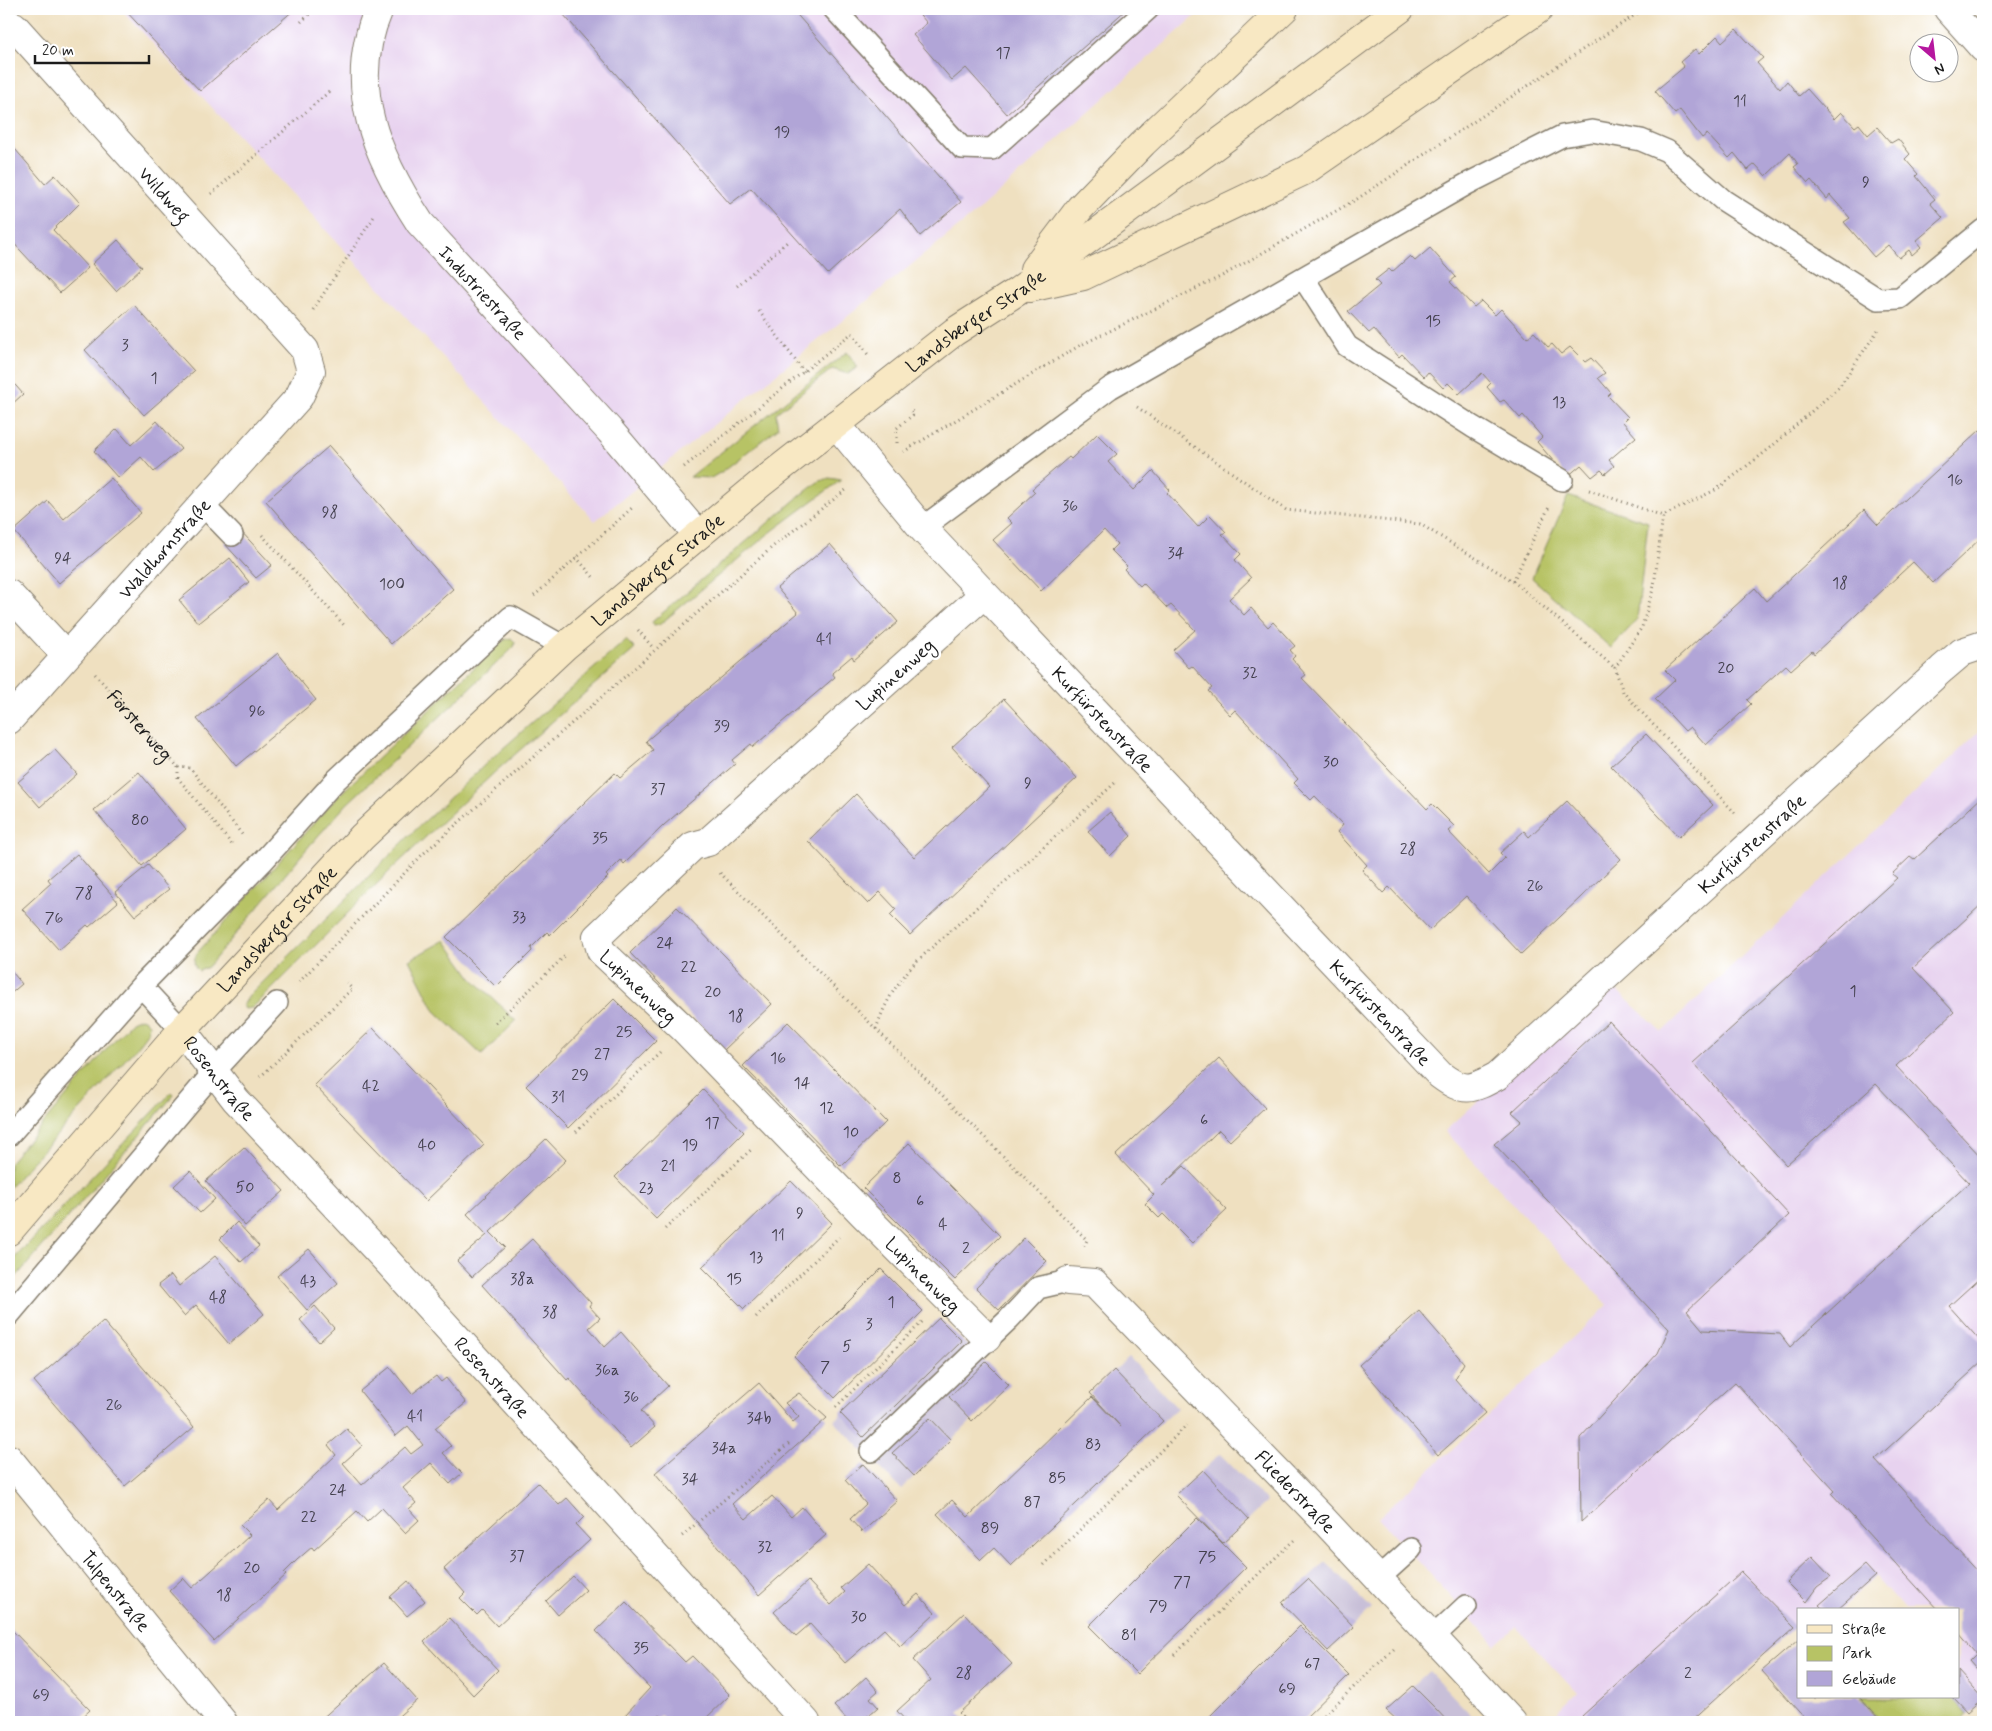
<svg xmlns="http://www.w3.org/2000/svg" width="1992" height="1731" font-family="Mynerve,sans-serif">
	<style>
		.built { fill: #e7d2ef }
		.industrial { fill: #c8bfd8 }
		.green { fill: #b7c365; stroke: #6a7040 }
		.building { fill: #b1a5d7 }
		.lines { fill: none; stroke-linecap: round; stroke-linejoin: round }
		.service-casing { stroke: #867e6e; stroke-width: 24 }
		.minor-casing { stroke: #867e6e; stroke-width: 30 }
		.secondary-casing { stroke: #867e6e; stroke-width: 30 }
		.path { stroke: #867e6e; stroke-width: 3; stroke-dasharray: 1 4; stroke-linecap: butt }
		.service { stroke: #fff; stroke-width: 21 }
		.minor { stroke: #fff; stroke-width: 28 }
		.secondary { stroke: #f8e8c3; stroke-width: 28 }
		.labels { text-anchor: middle; stroke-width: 5; stroke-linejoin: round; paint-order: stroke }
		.number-label { font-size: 16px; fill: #413e4b }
		.street-label { font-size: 19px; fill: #1c1c1c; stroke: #fff }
	</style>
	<rect width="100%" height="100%" fill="#fff"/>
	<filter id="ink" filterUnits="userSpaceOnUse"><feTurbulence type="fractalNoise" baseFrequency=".02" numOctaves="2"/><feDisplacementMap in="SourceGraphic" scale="10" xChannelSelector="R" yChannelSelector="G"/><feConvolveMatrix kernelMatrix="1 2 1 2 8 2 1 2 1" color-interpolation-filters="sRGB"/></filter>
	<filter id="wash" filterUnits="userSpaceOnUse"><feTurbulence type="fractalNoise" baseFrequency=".0096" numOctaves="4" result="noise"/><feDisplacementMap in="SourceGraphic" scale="20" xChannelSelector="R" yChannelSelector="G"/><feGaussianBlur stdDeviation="1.12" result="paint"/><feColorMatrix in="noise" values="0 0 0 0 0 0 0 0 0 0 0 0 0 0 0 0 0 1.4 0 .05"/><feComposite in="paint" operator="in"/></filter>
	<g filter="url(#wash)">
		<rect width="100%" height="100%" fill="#efe0c0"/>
		<path class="built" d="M121,9H1203L979,210L595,521Z
			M1983,728V1699L1958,1671V1610H1904L1875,1577L1839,1610H1798V1631L1795,1627L1690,1722H1567L1557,1712L1577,1692L1516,1627L1496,1645L1378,1518L1608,1305L1445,1131L1608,982L1662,1032Z"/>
		<path class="industrial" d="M939,1318L1009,1385L901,1489L834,1421Z
			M1129,1357L1177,1408L1138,1444L1090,1393Z
			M1220,1454L1267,1502L1223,1543L1176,1495Z
			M1326,1562L1372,1609L1328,1651L1282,1603Z
			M1429,1671L1474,1718L1470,1722H1399L1386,1710Z"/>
		<path class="green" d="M847,352L858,367L848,374L832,369L776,413L778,428L723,471L711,478L690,477Z
			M829,478L841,480L767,535L659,625L654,626L652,622L796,499L818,482Z
			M1568,496L1648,522L1637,620L1611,648L1532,578Z
			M511,638L515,642L514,647L347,804L310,845L208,967L199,971C192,965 194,960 197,953L338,796L478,664L504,640Z
			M626,640L635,649L495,772L395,866L268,993L252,1008L245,1009L243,1005L249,996L409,836L492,758Z
			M445,940L472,978L516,1021L482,1055L435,1011L409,960Z
			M140,1018L144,1019L149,1024L148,1032L135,1049L9,1188V1163L111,1044L131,1022Z
			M172,1092L174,1095L9,1285V1264Z
			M1861,1697H1952L1967,1713L1957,1722H1882Z"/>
		<g id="blocks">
			<path class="building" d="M124,9H295L200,91Z
				M569,9H792L961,202L920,236L900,209L828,274L751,188L730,204L563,14Z
				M915,9H1127L1007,114L966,68L952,80L913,35L927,23Z
				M1736,29L1763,58L1757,63L1780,89L1787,81L1799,96L1807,89L1834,119L1841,112L1855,127L1859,124L1868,135L1877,127L1891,143L1898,139L1910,154L1905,159L1918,174L1916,176L1935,199L1930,203L1943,218L1916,241L1921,247L1912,255L1909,250L1899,258L1888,245L1874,257L1844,222L1850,218L1830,195L1827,199L1811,180L1808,183L1794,167L1798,164L1790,153L1766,176L1755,164L1748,170L1734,153L1729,158L1707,134L1702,138L1680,110L1675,114L1655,91L1684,67L1680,62L1695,49L1699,54L1717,36L1722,42Z
				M9,142L45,184L55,175L80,203L53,230L88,268L60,293L9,238Z
				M118,240L142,267L116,291L92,264Z
				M1430,248L1456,277L1450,282L1474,307L1481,301L1495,315L1501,309L1527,338L1534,332L1548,347L1552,344L1561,354L1570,347L1585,362L1591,358L1605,373L1598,378L1611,393L1608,396L1628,417L1623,422L1636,437L1609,460L1614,466L1605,474L1601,470L1592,477L1581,465L1567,477L1537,442L1542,437L1523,415L1520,418L1504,400L1500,402L1487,387L1491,383L1482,373L1459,394L1448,383L1443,388L1428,372L1424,377L1402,354L1399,357L1374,329L1369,333L1348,311L1380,285L1375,280L1389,269L1392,272L1410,256L1415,261Z
				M134,305L194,371L144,415L85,350Z
				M9,378L23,394L9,407Z
				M157,421L181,449L154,472L141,457L118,478L94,451L117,429L131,445Z
				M1980,430L1983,433V536L1933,583L1913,562L1814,654L1812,651L1791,670L1786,665L1747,700L1751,704L1706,745L1690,727L1685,731L1655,699L1675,680L1665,670L1755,588L1766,601L1864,510L1878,525Z
				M1097,434L1117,454L1108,462L1134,490L1153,471L1170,490L1167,493L1198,527L1210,515L1226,532L1222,534L1241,554L1235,560L1251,578L1229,599L1244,615L1251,608L1268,627L1273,622L1295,646L1290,650L1295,656L1292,659L1306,675L1302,678L1427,809L1432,804L1454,826L1448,831L1489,874L1505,858L1500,853L1524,831L1529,837L1567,801L1621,859L1521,954L1466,896L1430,930L1389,887L1383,893L1362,870L1367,865L1337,832L1343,825L1315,796L1311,800L1294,783L1298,779L1268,746L1235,710L1230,715L1208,691L1212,688L1192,666L1189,668L1173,650L1195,630L1171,605L1167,608L1143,583L1140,586L1124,569L1127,566L1111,550L1117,544L1104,530L1041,591L993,540L1012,523L1007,518L1035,492L1032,489L1069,457L1071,459Z
				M329,446L453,589L391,644L266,501Z
				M111,478L141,513L59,583L14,531L48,501L64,519Z
				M239,529L272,565L256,578L224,543Z
				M830,544L898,622L854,660L852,656L832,673L835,677L753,747L751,744L732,760L735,764L664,825L624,864L621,860L606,875L608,877L550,935L547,932L531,948L532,951L496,987L446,937L615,773L620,778L653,750L646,741L798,613L777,588Z
				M230,558L249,582L198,623L179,600Z
				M278,653L316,700L236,766L197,719Z
				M1004,699L1077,778L910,935L890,915L896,909L880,892L868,904L808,841L856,794L914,857L989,787L952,747Z
				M1646,734L1713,805L1679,837L1611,766Z
				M55,750L77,774L40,807L18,782Z
				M139,772L186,829L142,866L94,810Z
				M1983,796V903L1913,968L1954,1012L1896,1066L1983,1159V1275L1949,1306L1983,1344V1361L1875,1460L1983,1577V1676L1969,1660L1976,1653L1958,1632V1610H1938L1832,1494L1835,1491L1735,1382L1581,1522L1580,1438L1658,1353L1669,1329L1494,1144L1522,1121L1512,1112L1609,1021L1789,1215L1687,1311L1703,1330L1780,1334L1790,1347L1969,1183L1876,1084L1786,1165L1693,1063L1897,878L1892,874L1910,857L1914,860Z
				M1110,812L1131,836L1110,856L1088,831Z
				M77,854L118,902L89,927L87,925L59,950L22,909L51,883L48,879Z
				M148,865L169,889L135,916L115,892Z
				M677,907L772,1004L724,1050L630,953Z
				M9,968L22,984L9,995Z
				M614,999L656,1041L568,1128L526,1086Z
				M788,1022L886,1122L841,1166L743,1066Z
				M373,1028L484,1145L426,1201L314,1085Z
				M1219,1058L1265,1108L1230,1141L1219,1130L1162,1186L1184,1166L1227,1210L1192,1243L1163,1214L1159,1218L1145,1204L1154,1195L1116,1155Z
				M703,1090L744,1132L656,1219L615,1177Z
				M546,1139L566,1160L490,1232L505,1247L472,1277L457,1261L487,1235L467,1214Z
				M909,1143L1000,1236L955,1280L863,1188Z
				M244,1147L284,1191L245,1226L206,1181Z
				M190,1171L215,1199L200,1213L174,1186Z
				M791,1181L832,1223L744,1309L702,1267Z
				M237,1222L259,1246L241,1262L220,1239Z
				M1024,1238L1047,1261L999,1310L976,1288Z
				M532,1239L591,1303L589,1306L600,1318L589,1328L605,1347L621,1332L668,1386L641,1411L655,1427L631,1448L569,1378L567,1380L482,1285Z
				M309,1249L338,1283L307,1310L277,1276Z
				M215,1256L264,1314L229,1344L196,1305L184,1316L158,1285L171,1275L179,1286Z
				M881,1269L923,1311L835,1398L794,1356Z
				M315,1306L334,1328L319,1342L300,1320Z
				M1419,1311L1464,1363L1455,1379L1485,1413L1438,1455L1359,1365Z
				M939,1318L962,1341L863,1437L840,1413Z
				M103,1321L194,1427L125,1486L34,1381Z
				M986,1362L1009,1385L972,1421L949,1397Z
				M390,1367L412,1394L436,1376L441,1382L446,1378L466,1403L435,1428L451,1446L443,1453L462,1473L450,1484L431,1463L403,1488L416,1503L409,1509L419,1520L405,1533L382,1508L367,1522L357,1511L314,1550L312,1547L297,1560L284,1573L286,1575L214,1641L169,1591L183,1578L192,1588L221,1562L250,1535L240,1525L269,1500L278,1510L336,1455L328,1445L347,1429L362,1446L343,1463L362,1485L405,1447L411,1454L423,1445L408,1426L396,1436L360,1391Z
				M1114,1370L1163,1421L1011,1566L994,1548L981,1560L937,1514L952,1500L968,1517L1092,1397L1121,1427L1090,1393Z
				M759,1383L793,1422L799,1417L785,1403L799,1393L827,1418L732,1504L746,1519L772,1496L791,1517L802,1507L826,1535L759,1595L655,1473Z
				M930,1418L951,1440L914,1476L892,1453Z
				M863,1464L897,1501L862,1532L850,1519L866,1504L845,1480Z
				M1203,1470L1249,1519L1223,1543L1176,1495Z
				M538,1483L559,1505L567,1498L584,1517L576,1525L590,1540L497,1626L482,1610L477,1615L460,1598L465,1593L444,1569Z
				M1197,1518L1246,1567L1137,1674L1089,1626Z
				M1812,1557L1831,1577L1817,1587L1806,1602L1786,1582Z
				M868,1564L905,1605L918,1594L935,1613L900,1646L884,1629L845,1663L810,1624L796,1636L774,1612L808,1581L831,1605L845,1592L841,1588Z
				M1865,1565L1875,1576L1837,1610H1824L1819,1605Z
				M1741,1572L1795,1627L1690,1722H1587L1582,1716Z
				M573,1576L586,1590L558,1615L546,1601Z
				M1308,1579L1354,1627L1328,1651L1282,1603Z
				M408,1581L425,1601L407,1616L390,1597Z
				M626,1602L685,1662L692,1656L730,1695L702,1722H668L660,1715L654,1722H632L625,1715L650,1688L596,1631Z
				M964,1613L1012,1664L959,1713L964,1718L959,1722H907L897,1711L931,1680L913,1660Z
				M449,1618L498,1670L473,1695L424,1642Z
				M1300,1626L1349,1675L1301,1722H1204Z
				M9,1627L90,1710L77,1722H9Z
				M1798,1640V1697H1859L1882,1722H1808L1762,1671Z
				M384,1663L417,1700L392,1722H318Z
				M1958,1671L1983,1699L1967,1713L1952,1697H1958Z
				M866,1677L878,1691L870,1698L878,1707L861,1722H849L834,1706Z
				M1413,1686L1436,1709L1448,1722H1399L1386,1710Z"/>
		</g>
	</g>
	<g filter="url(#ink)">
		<use href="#blocks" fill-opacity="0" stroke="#867e6e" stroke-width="1"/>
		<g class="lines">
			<defs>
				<path id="service" d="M834,9L962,148L992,149L1148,9
					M1304,279L1347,346L1473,427L1562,480
					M203,505L232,535
					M922,528L1110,388L1467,184L1562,136L1592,131L1641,140L1667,151L1723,200L1878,299L1900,298L1983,230
					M141,986L182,1030
					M9,1135L141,986L263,861L336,780L511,617L564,647
					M9,1315L213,1073L277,1003
					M871,1451L1009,1319L1038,1288L1068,1281
					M1379,1578L1411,1549
					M1432,1638L1466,1606"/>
				<g id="minor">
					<path id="s2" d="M379,9C345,87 377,157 420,223L610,431L698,535"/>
					<path d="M1948,9L1983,48"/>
					<path id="s3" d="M9,25L14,26L305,350L311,371L299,397L9,720"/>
					<path id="s4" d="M836,424L922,528L1440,1075C1464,1093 1471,1090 1497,1076L1942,669L1962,652L1983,645"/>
					<path d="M9,594L66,655"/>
					<path id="s5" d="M984,594L708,842L693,846L597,937L601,951L684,1029L863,1214L987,1338"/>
					<path id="s6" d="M182,1030L236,1100L388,1262L806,1722"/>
					<path id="s7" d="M1068,1281L1094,1283L1320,1516L1512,1722"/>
					<path id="s8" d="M9,1459L223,1722"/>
				</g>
				<g id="secondary">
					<path d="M1034,269L1080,208L1143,143L1284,9"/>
					<path d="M1029,288L1083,276L1306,170L1539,9"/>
					<path id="s9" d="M9,1231L182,1030L362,837L564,647L760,484L954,332L1018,291L1400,9"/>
				</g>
			</defs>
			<use href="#service" class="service-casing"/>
			<use href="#minor" class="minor-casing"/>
			<use href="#secondary" class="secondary-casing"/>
			<g class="path">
				<path d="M301,22L315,9"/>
				<path d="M211,194L330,91"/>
				<path d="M737,286L787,242"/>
				<path d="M313,310L375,215"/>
				<path d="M759,311L804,372"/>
				<path d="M1137,407L1286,510L1420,524L1513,581L1615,668"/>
				<path d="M897,443V428L914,414L910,409"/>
				<path d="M903,452L1079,346L1222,276L1357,199L1644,9"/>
				<path d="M684,467L852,333L869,356"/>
				<path d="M1589,490L1663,516"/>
				<path d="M262,535L344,625"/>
				<path d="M576,557L595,579"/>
				<path d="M1513,581L1549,507"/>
				<path d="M534,596L632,508"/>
				<path d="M638,630L654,649"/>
				<path id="s1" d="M95,674L178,767L190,768L244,837"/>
				<path d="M178,767V778L234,847"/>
				<path d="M1735,813L1623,692L1615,668L1642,627L1654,586L1663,516L1717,489L1769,449L1839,387L1878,330"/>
				<path d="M720,873L1087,1240L1083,1249"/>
				<path d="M299,982L424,853L777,543L846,490"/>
				<path d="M495,1023L567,954"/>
				<path d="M876,1029C885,1002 897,982 917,961L1116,782"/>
				<path d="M260,1077L352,989L347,983"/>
				<path d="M576,1132L660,1052"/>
				<path d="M665,1229L753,1148"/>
				<path d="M756,1317L839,1237"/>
				<path d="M836,1407L923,1321"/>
				<path d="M682,1536L791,1442"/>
				<path d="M1044,1565L1187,1425"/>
				<path d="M1174,1655L1295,1539"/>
				<path d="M1317,1722L1396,1647"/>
			</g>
			<use href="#service" class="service"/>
			<use href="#minor" class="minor"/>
			<use href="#secondary" class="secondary"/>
		</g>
	</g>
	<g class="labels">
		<g class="number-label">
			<text x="1003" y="58">17</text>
			<text x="1740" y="106">11</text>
			<text x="782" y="137">19</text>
			<text x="1866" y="187">9</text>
			<text x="1433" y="326">15</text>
			<text x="125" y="350">3</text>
			<text x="154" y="383">1</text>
			<text x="1559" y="407">13</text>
			<text x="1955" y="485">16</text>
			<text x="1070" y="511">36</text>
			<text x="330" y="517">98</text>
			<text x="1176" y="558">34</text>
			<text x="63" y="563">94</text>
			<text x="1840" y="588">18</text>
			<text x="392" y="589">100</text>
			<text x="824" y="644">41</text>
			<text x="1726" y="673">20</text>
			<text x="1250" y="678">32</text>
			<text x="257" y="716">96</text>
			<text x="722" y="731">39</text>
			<text x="1331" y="767">30</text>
			<text x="1028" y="788">9</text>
			<text x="658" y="794">37</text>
			<text x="140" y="825">80</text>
			<text x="600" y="843">35</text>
			<text x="1408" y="854">28</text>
			<text x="1535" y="891">26</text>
			<text x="84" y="898">78</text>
			<text x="519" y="922">33</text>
			<text x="54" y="923">76</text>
			<text x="665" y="948">24</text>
			<text x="689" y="972">22</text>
			<text x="1853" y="996">1</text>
			<text x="713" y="997">20</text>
			<text x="736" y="1021">18</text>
			<text x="624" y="1037">25</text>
			<text x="602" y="1059">27</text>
			<text x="778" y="1063">16</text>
			<text x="580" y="1080">29</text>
			<text x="802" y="1088">14</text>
			<text x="371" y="1091">42</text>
			<text x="558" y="1102">31</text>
			<text x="827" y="1113">12</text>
			<text x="1204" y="1125">6</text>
			<text x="712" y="1128">17</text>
			<text x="851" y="1137">10</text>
			<text x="427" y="1150">40</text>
			<text x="690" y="1150">19</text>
			<text x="668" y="1171">21</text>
			<text x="897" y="1183">8</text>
			<text x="245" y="1192">50</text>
			<text x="646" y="1193">23</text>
			<text x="920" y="1206">6</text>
			<text x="800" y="1218">9</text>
			<text x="943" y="1229">4</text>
			<text x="778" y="1240">11</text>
			<text x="966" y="1253">2</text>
			<text x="756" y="1262">13</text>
			<text x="522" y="1284">38a</text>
			<text x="734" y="1284">15</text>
			<text x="308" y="1286">43</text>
			<text x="218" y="1302">48</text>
			<text x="891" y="1307">1</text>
			<text x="550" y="1317">38</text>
			<text x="869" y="1329">3</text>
			<text x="847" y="1351">5</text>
			<text x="825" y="1372">7</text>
			<text x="607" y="1375">36a</text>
			<text x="631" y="1402">36</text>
			<text x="114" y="1410">26</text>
			<text x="415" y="1421">41</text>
			<text x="759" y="1423">34b</text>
			<text x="1093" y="1449">83</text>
			<text x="724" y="1453">34a</text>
			<text x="1057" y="1483">85</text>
			<text x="690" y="1484">34</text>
			<text x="338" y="1495">24</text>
			<text x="1032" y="1507">87</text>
			<text x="309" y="1522">22</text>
			<text x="990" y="1533">89</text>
			<text x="765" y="1552">32</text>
			<text x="517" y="1561">37</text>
			<text x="1207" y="1562">75</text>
			<text x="252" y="1573">20</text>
			<text x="1182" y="1587">77</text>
			<text x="224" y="1600">18</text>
			<text x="1158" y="1611">79</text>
			<text x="859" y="1622">30</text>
			<text x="1129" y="1640">81</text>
			<text x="641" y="1653">35</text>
			<text x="1312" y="1669">67</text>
			<text x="964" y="1678">28</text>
			<text x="1688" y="1678">2</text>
			<text x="1287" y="1694">69</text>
			<text x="41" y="1700">69</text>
		</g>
		<g class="street-label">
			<text dy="7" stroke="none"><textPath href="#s3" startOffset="231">Wildweg</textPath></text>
			<text dy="7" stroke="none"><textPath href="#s2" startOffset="322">Industriestraße</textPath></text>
			<text dy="7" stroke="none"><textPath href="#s9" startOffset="1332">Landsberger Straße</textPath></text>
			<text transform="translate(164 548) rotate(-48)" y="7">Waldhornstraße</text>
			<text dy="7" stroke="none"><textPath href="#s9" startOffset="928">Landsberger Straße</textPath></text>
			<text transform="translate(895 674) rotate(-42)" y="7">Lupinenweg</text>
			<text dy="7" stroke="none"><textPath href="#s4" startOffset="398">Kurfürstenstraße</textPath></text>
			<text dy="7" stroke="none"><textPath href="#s1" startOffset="68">Försterweg</textPath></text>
			<text dy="7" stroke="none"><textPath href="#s4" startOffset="1296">Kurfürstenstraße</textPath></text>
			<text dy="7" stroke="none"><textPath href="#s9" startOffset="404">Landsberger Straße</textPath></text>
			<text dy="7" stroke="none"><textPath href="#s5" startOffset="585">Lupinenweg</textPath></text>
			<text dy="7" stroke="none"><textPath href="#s4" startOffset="802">Kurfürstenstraße</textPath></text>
			<text dy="7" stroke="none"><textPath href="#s6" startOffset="61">Rosenstraße</textPath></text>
			<text dy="7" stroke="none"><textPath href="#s5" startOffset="990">Lupinenweg</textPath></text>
			<text dy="7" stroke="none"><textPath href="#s6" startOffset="466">Rosenstraße</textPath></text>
			<text dy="7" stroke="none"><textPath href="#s7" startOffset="316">Fliederstraße</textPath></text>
			<text dy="7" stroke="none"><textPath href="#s8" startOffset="170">Tulpenstraße</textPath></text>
		</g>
	</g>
	<rect width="1992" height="1731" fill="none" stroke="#fff" stroke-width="30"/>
	<rect x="1797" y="1608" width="162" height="90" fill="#ffffff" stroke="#a4a4a4"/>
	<rect x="1807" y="1625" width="25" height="8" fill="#f8e8c3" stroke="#a4a4a4"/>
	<text x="1842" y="1634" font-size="15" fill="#1c1c1c">Straße</text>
	<rect x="1807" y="1646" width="25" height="15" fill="#b7c365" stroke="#a4a4a4"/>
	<text x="1842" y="1658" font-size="15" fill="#1c1c1c">Park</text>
	<rect x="1807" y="1671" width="25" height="15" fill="#b1a5d7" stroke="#a4a4a4"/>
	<text x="1842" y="1684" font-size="15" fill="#1c1c1c">Gebäude</text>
	<g transform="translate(1934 58) rotate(152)"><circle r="24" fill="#ffffff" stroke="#a4a4a4"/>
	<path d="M0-4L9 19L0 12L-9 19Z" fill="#b5179e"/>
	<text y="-8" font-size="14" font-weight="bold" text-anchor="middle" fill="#1c1c1c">N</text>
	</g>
	<path d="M35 55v8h114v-8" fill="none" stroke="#1c1c1c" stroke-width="2.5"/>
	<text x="42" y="55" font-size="15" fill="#1c1c1c" stroke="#ffffff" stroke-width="4" paint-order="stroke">20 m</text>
</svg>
